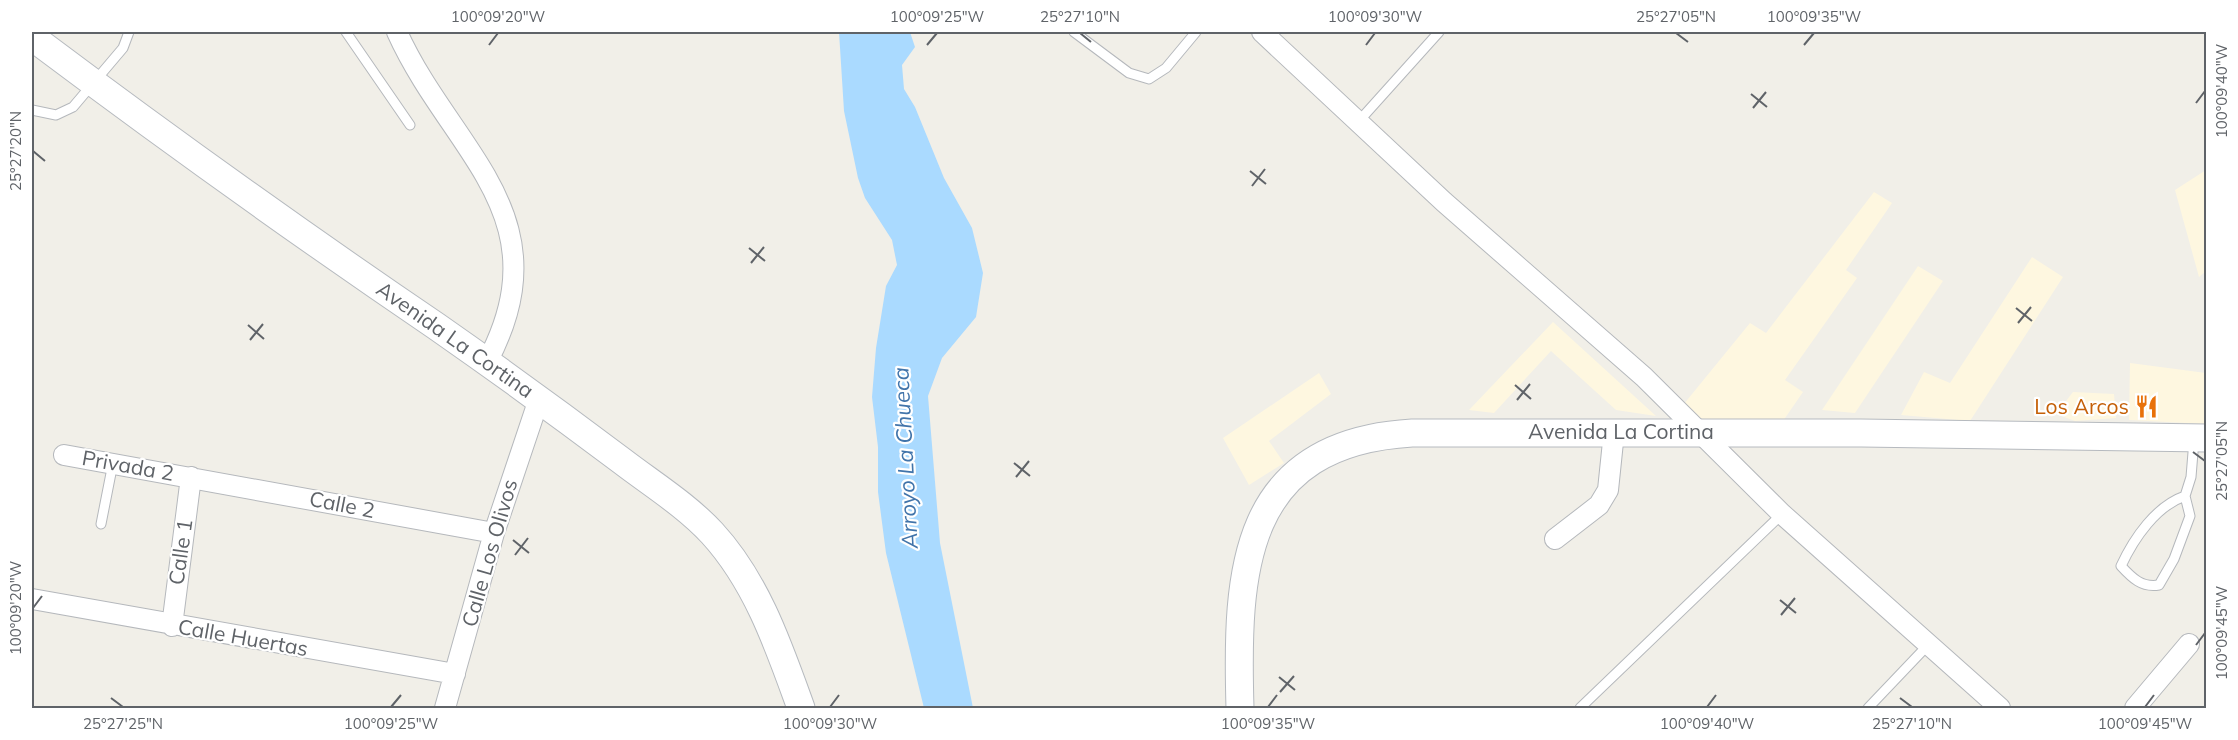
<svg xmlns="http://www.w3.org/2000/svg" width="2238" height="740" font-family="Mulish,sans-serif">
	<style>
		.commercial { fill: #fef7e0 }
		.water { fill: #aadaff }
		.lines { fill: none; stroke-linecap: round; stroke-linejoin: round }
		.lane-casing { stroke: #b5b8bc; stroke-width: 11 }
		.street-casing { stroke: #b5b8bc; stroke-width: 22 }
		.secondary-casing { stroke: #b6babf; stroke-width: 29 }
		.lane { stroke: #fff; stroke-width: 9 }
		.street { stroke: #fff; stroke-width: 20 }
		.secondary { stroke: #fff; stroke-width: 27 }
		.ticks { fill: none; stroke: #5f6368; stroke-width: 2 }
		.labels { text-anchor: middle; stroke-width: 4.5; stroke-linejoin: round; paint-order: stroke }
		.street-label { font-size: 21px; fill: #5f6368; stroke: #fff }
		.food-label { font-size: 21px; fill: #c56008; stroke: #fff; text-anchor: end }
		.water-label { font-size: 22px; font-style: italic; fill: #4174aa; stroke: #fff }
		.neatline { fill: none; stroke: #5f6368; stroke-width: 2 }
		.ticks-label { font-size: 15px; text-anchor: middle; fill: #5f6368 }
	</style>
	<rect width="100%" height="100%" fill="#f1efe8"/>
	<path class="commercial" d="M2206,170V271L2199,277L2175,190Z
		M1874,192L1892,203L1846,270L1857,278L1785,380L1803,392L1783,421L1694,424L1679,410L1750,323L1766,333Z
		M2032,257L2063,277L1970,421L1901,415L1924,372L1950,383Z
		M1918,266L1943,281L1855,413L1822,410Z
		M1553,322L1656,416L1616,410L1551,351L1494,413L1469,410Z
		M2130,363L2206,373V424L2129,420Z
		M1319,373L1331,394L1269,441L1284,463L1249,485L1223,438Z
		M2073,392L2114,394L2116,418L2075,421L2056,414Z"/>
	<path class="water" d="M839,32H910L915,47L902,65L904,89L915,107L944,178L972,228L983,273L976,317L942,358L928,396L940,543L973,708H924L886,553L878,492V447L872,397L876,348L886,286L897,265L892,240L865,198L858,178L844,111Z"/>
	<g class="lines">
		<defs>
			<path id="lane" d="M346,32L410,125
				M1074,32L1129,73L1149,79L1166,68L1196,32
				M32,110L56,115L73,107L123,48L129,32
				M1359,121L1439,32
				M2185,496C2156,506 2134,538 2121,566C2132,578 2142,588 2159,585L2174,559L2190,516L2185,496L2191,477L2194,440
				M101,524L113,463
				M1580,708L1782,514
				M1868,708L1928,645"/>
			<path id="street" d="M397,32C451,152 565,215 487,362
				M1262,32L1444,202L1644,377L1782,514L2000,708
				M64,455L494,533
				M1555,539L1599,505L1608,490L1614,432
				M32,599L455,674
				M172,626L191,477
				M445,708L494,533L539,399
				M2135,708L2189,644"/>
			<path id="secondary" d="M32,37C164,136 299,233 436,326C499,370 561,415 622,461C652,484 686,505 712,533C757,582 779,647 801,708
				M1240,708C1236,571 1241,443 1412,433H1861L2206,438"/>
		</defs>
		<use href="#lane" class="lane-casing"/>
		<use href="#street" class="street-casing"/>
		<use href="#secondary" class="secondary-casing"/>
		<use href="#lane" class="lane"/>
		<use href="#street" class="street"/>
		<use href="#secondary" class="secondary"/>
	</g>
	<path class="ticks" d="M1080,33L1091,42M1676,33L1688,42M489,45L498,33M927,45L937,33M1366,45L1375,33M1804,45L1814,33M1751,94L1767,107M2196,103L2205,91M1753,108L1766,92M33,151L45,161M1250,171L1266,184M1252,186L1265,169M749,248L765,261M751,263L764,247M2016,308L2032,321M2018,323L2031,307M248,325L264,339M250,340L263,324M1515,385L1531,399M1517,400L1530,384M2193,452L2205,461M1014,463L1030,476M1016,477L1029,461M513,540L529,553M515,555L528,538M1780,600L1796,613M33,608L42,596M1781,615L1795,598M2196,645L2205,633M1279,677L1295,690M1280,692L1294,676M111,698L123,707M1900,698L1912,707M391,707L401,695M830,707L839,695M1268,707L1277,695M1707,707L1716,695M2145,707L2154,695"/>
	<defs>
		<symbol id="restaurant-bare" viewBox="-9 -9 18 18"><path d="M-5-6h1v4h1v-4h1v4h1v-4h1v5L-1.5 .5V6h-2V.5L-5-1ZM5-6V6H3V1.5H1.5Q1.5-4 5-6Z" fill="#e8710a" stroke="#fff" stroke-width="2.5" paint-order="stroke"/></symbol>
	</defs>
	<g fill-rule="evenodd">
		<use href="#restaurant-bare" x="2130" y="390" width="33" height="33"/>
	</g>
	<g class="labels">
		<g class="street-label">
			<text transform="translate(455 340) rotate(35)" y="7">Avenida La Cortina</text>
			<text x="1621" y="439">Avenida La Cortina</text>
			<text transform="translate(128 466) rotate(10)" y="7">Privada 2</text>
			<text transform="translate(342 505) rotate(11)" y="7">Calle 2</text>
			<text transform="translate(181 552) rotate(-82)" y="7">Calle 1</text>
			<text transform="translate(490 553) rotate(-74)" y="7">Calle Los Olivos</text>
			<text transform="translate(243 638) rotate(10)" y="7">Calle Huertas</text>
		</g>
		<g class="food-label">
			<text x="2129" y="414">Los Arcos</text>
		</g>
		<g class="water-label">
			<text transform="translate(905 458) rotate(-93)" y="8">Arroyo La Chueca</text>
		</g>
	</g>
	<rect width="2238" height="740" fill="none" stroke="#ffffff" stroke-width="66"/>
	<rect x="33" y="33" width="2172" height="674" class="neatline"/>
	<g class="ticks-label">
		<text x="498" y="22">100°09'20"W</text>
		<text x="937" y="22">100°09'25"W</text>
		<text x="1080" y="22">25°27'10"N</text>
		<text x="1375" y="22">100°09'30"W</text>
		<text x="1676" y="22">25°27'05"N</text>
		<text x="1814" y="22">100°09'35"W</text>
		<text transform="translate(2222 91) rotate(-90)" y="5">100°09'40"W</text>
		<text transform="translate(16 151) rotate(-90)" y="5">25°27'20"N</text>
		<text transform="translate(2222 461) rotate(-90)" y="5">25°27'05"N</text>
		<text transform="translate(16 608) rotate(-90)" y="5">100°09'20"W</text>
		<text transform="translate(2222 633) rotate(-90)" y="5">100°09'45"W</text>
		<text x="123" y="729">25°27'25"N</text>
		<text x="391" y="729">100°09'25"W</text>
		<text x="830" y="729">100°09'30"W</text>
		<text x="1268" y="729">100°09'35"W</text>
		<text x="1707" y="729">100°09'40"W</text>
		<text x="1912" y="729">25°27'10"N</text>
		<text x="2145" y="729">100°09'45"W</text>
	</g>
</svg>
